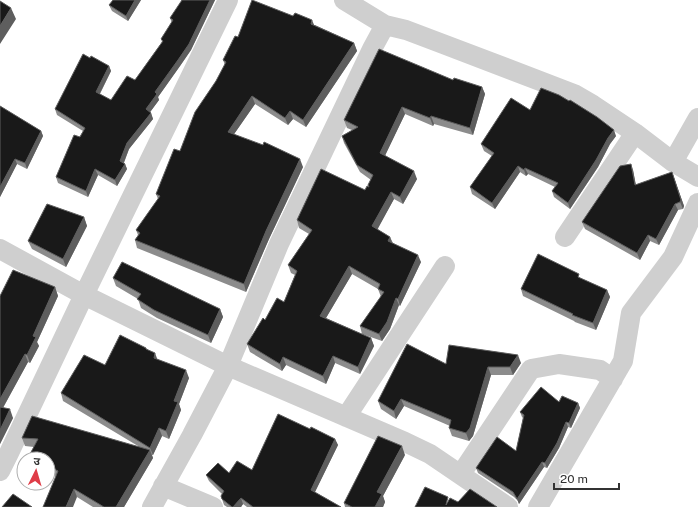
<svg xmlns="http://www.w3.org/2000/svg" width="698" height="507" font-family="'Public Sans','Noto Sans Devanagari',sans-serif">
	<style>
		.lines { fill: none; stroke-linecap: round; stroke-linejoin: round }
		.street { stroke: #cfcfcf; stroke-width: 20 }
		.wall { fill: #8c8c8c }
		.shaded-wall { fill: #5e5e5e }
		.building { fill: #191919; stroke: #5e5e5e }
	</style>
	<rect width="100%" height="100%" fill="#fff"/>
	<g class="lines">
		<path class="street" d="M344,0L385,25L406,30L443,44L574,94L593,105L635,133L673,162L698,177
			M673,162L698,118
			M565,237L635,133
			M0,249L84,295L228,366L405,442L430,454L508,507
			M346,417L445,266
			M0,471L9,453L84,295L228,0
			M461,474L531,369L559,364L600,370L613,379
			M163,486L213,507
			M152,507L192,435L228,366L279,244L372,49L385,25
			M538,507L623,361L631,313L673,257L698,203"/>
	</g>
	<path class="wall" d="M141,0L128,21L112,11L109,5Z
		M181,0H215L191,50L180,66L158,97L159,100L150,112L151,113L153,119L129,149L124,163L125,164L127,169L117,186L98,175L88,197L58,183L56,177L83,131L57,115L55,109L109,66L111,71L100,94L111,100L135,80L162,42L161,39L172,23L170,18L182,1Z
		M315,25L354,43L357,51L306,127L293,119L288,125L255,104L234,134L303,167L269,239L246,292L137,248L135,240L138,235L136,230L158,199L156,194L180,151L216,81L225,65L223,60L238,37Z
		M453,80L482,87L485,94L473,135L434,124L433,126L405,114L385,155L417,179L403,204L394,199L377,229L390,237L393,243L421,262L400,306L399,305L390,329L382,341L362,334L360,326L381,297L378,289L352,274L326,318L371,338L374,346L360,374L335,363L326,384L286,365L282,371L250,352L247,344L265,320L284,302L295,275L291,273L288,265L309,234L299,228L297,220L365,190L369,187L371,180L360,172L344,143L342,136L352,130L347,128L344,120Z
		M0,106L41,131L43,136L27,169L17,164L0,197Z
		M530,110L616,136L610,144L598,167L570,209L554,197L552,191L555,187L528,174L526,176L520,172L495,209L472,194L470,187L492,156L484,151L481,144Z
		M633,170L636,185L672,172L684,206L683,209L678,210L659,245L650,241L640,260L585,229L582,222Z
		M84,217L87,226L66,267L32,249L28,241Z
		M113,278L220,309L223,317L211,343L157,318L141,308L138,299L116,286Z
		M580,278L607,290L610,297L596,330L575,322L574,321L523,296L521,289Z
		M55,287L58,296L37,342L39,346L30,363L28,362L3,408L13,418L0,444V296Z
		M147,349L157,359L189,378L179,404L181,410L169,439L162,436L153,455H152L153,458L124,507H93L77,497L56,476L48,473V459H30L29,456L34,447L25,446L22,438L138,446L63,401L61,393L105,365Z
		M521,363L513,375H491L473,436L469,441L452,436L449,428L450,426L404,406L396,419L381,409L378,401L446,364Z
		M559,402L578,403L580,408L571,428L568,427L559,448L547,468L544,467L519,504L518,501L514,497L478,473L476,468L516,451L523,418L522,417L520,412Z
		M310,429L335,439L338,445L315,492L341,507H247L243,504L241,507H227L224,505L221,496L222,494L209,481L206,475L229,473L252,470Z
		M405,455L383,496L385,502L383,507H345L344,503Z"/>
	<path class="shaded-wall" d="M135,0H141L128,21L126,16Z
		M210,0H215L191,50L180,66L158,97L159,100L148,115L146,109L155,92Z
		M11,8L16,19L0,44V26Z
		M312,20L315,27L311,24Z
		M354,43L357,51L306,127L303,120Z
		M109,66L111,71L98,97L96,92Z
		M482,87L485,94L473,135L470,128Z
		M252,96L255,104L230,140L228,132Z
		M402,107L405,114L383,160L380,153Z
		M290,111L293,119L288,125L285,118Z
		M151,113L153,119L129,149L122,167L120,161L127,143Z
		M431,116L434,124L433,126L430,118Z
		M614,130L616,136L610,144L598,167L570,209L568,203L608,138Z
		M41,131L43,136L27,169L25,163Z
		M15,159L17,164L0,197V187Z
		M300,159L303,167L269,239L246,292L244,284L266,231Z
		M125,164L127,169L117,186L115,180Z
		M631,164L633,170L637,192L635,185Z
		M518,166L520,172L495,209L492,203Z
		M525,168L528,174L526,176L524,170Z
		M95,169L98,175L88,197L86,191Z
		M414,171L417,179L403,204L400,197Z
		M672,172L684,206L683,209L680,202Z
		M391,192L394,199L375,234L372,226Z
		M675,204L678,210L659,245L656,239Z
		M84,217L87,226L66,267L63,259Z
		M648,235L650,241L640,260L637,253Z
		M390,237L393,245L388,241Z
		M418,255L421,262L400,306L398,299Z
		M349,266L352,274L323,323L320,316Z
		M55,287L58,296L37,342L39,346L30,363L27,355L33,336Z
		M607,290L610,297L596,330L593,323Z
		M396,298L399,305L390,329L382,341L379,334Z
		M220,309L223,317L211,343L208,335Z
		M371,338L374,346L360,374L358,367Z
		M155,353L158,361L154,358Z
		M25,354L28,362L0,413V399Z
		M518,355L521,363L513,375L510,367Z
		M333,356L335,363L326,384L323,376Z
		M283,357L286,365L282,371L280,364Z
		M488,367L491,375L473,436L469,441L466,433Z
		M186,370L189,378L179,404L181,410L169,439L166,431L174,401Z
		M401,399L404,406L396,419L394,411Z
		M578,403L580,408L571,428L569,423Z
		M10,409L13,418L0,444V430Z
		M566,422L568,427L559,448L547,468L545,463Z
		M159,428L162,436L153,455L150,448Z
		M335,439L338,445L313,496L311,490Z
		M402,446L405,455L383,496L385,502L383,507H375L377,492Z
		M150,450L153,458L124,507H116Z
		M542,462L544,467L519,504L517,499Z
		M74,489L77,497L73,507H66Z
		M241,498L243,504L241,507H233Z"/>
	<path class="building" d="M113,0H135L126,16L109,5Z
		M182,0H210L189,44L178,60L155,92L157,94L146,109L151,113L127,143L120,161L125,164L115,180L95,169L86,191L56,177L74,135L80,137L85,128L55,109L83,54L90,58L91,56L109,66L96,92L111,100L127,76L135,80L163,41L161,39L173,20L170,18Z
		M252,0L293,16L295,13L312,20L311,24L354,43L303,120L290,111L285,118L252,96L228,132L263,145L264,142L300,159L266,231L244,284L135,240L140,233L136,230L160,196L156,194L174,149L180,151L195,112L216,81L226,62L223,60L235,36L238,37Z
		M0,1L11,8L0,26Z
		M379,49L453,80L454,78L482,87L470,128L431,116L430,118L402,107L380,153L414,171L400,197L391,192L372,226L390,237L388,241L418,255L398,299L396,298L387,322L379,334L360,326L384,292L378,289L380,284L349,266L320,316L371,338L358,367L333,356L323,376L283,357L280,364L247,344L263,318L265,320L277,298L284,302L297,271L288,265L312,230L297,220L321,169L365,190L367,186L369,187L368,185L373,175L357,165L342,136L358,127L344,120Z
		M541,88L559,95L569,101L570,100L597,117L614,130L608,138L596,160L568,203L552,191L558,183L525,168L524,170L518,166L492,203L470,187L494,153L481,144L511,98L530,110Z
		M0,106L41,131L25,163L15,159L0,187Z
		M631,164L635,185L672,172L681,200L680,202L675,204L656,239L648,235L637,253L582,222L620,166Z
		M47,204L84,217L63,259L28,241Z
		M538,254L579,274L578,277L607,290L593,323L572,315L573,314L521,289Z
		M122,262L220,309L208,335L154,310L137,299L141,294L113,278Z
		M13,270L55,287L33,336L36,337L27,355L25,354L0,399V296Z
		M120,335L146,348V349L155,353L154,358L186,370L174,401L178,402L166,431L159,428L150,448L61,393L84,355L105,365Z
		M407,344L446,364L449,345L518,355L510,367H488L470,428L466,433L449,428L451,420L401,399L394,411L378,401Z
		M541,387L559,402L562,396L578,403L569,423L566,422L557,443L545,463L542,462L517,499L516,497L513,492L476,468L497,437L516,451L524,415L520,412Z
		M0,407L10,409L0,430Z
		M278,414L310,429L311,427L335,439L311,490L341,507H253L241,498L233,507H232L222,499L221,496L224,491L206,475L218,463L229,473L237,461L252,470Z
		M32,416L150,450L116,507H104L74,489L66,507H43L58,471L48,466V459H34L29,456L38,439L22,438Z
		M378,436L402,446L377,492L382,494L375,507H352L344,503Z
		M425,487L448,497L446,505L450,498L458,502L470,489L497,507H415Z
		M13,494L32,507H2Z"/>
	<g transform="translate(36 471) rotate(5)"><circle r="19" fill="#ffffff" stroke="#adadad"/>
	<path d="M0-3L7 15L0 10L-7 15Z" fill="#df3d48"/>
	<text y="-6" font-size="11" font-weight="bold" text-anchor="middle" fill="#323232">उ</text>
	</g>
	<path d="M554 483v6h65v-6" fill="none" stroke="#323232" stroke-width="2"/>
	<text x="560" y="483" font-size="12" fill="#323232" stroke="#ffffff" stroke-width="3" paint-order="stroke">20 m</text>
</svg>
